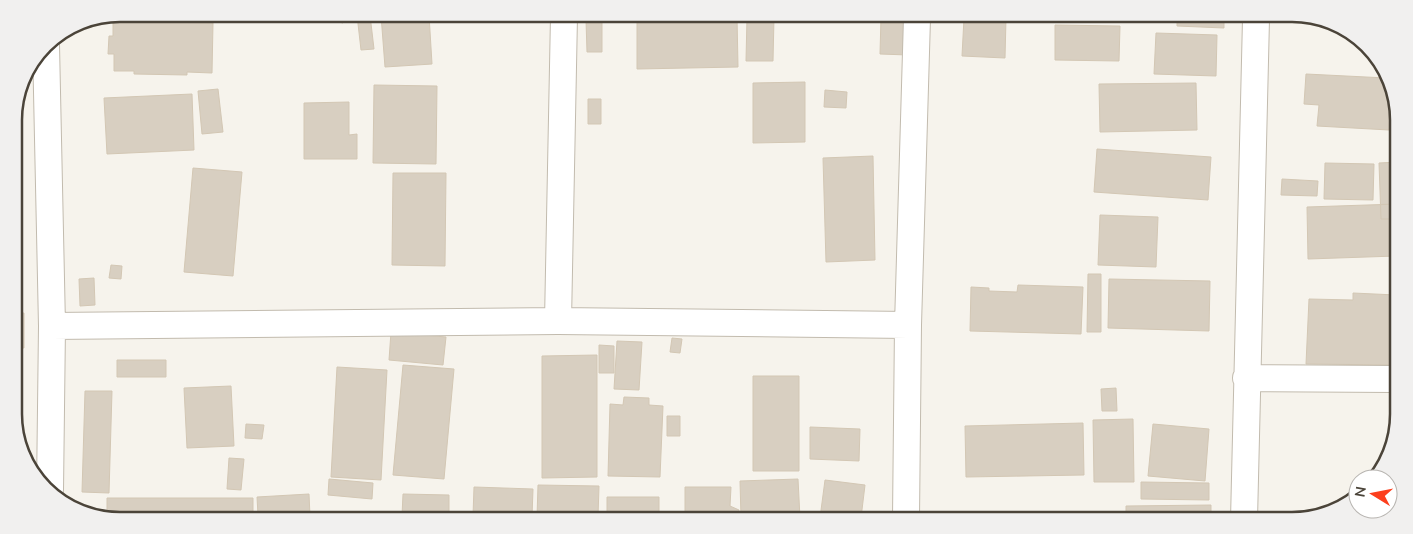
<svg xmlns="http://www.w3.org/2000/svg" width="1413" height="534" font-family="'Nunito Sans',sans-serif">
	<style>
		.building { fill: #d8cfc1; stroke: #d3c7b4 }
		.lines { fill: none; stroke-linecap: round; stroke-linejoin: round }
		.street-casing { stroke: #c2bbae; stroke-width: 28 }
		.street { stroke: #fff; stroke-width: 26 }
		.rim { fill: none; stroke: #4b4439; stroke-width: 2.5 }
	</style>
	<rect width="100%" height="100%" fill="#f6f3ec"/>
	<path class="building" d="M333,15H346L343,23L331,20Z
		M357,15H370L374,49L361,50Z
		M381,15H429L432,64L385,67Z
		M637,16L737,17L738,67L637,69Z
		M747,17H774L773,61H746Z
		M881,17L908,18V55L880,54Z
		M964,18H1006L1005,58L962,56Z
		M1074,18L1124,19L1123,21Z
		M1177,19H1224V28L1177,26Z
		M586,20H602V52H587Z
		M113,21L213,23L212,73L187,72V75L134,74V71H114V54H108L109,36H113Z
		M1055,25L1120,26L1119,61L1055,60Z
		M1156,33L1217,35L1216,76L1154,74Z
		M1306,74L1386,78L1389,85L1388,95L1391,96L1389,130L1317,126L1319,105L1304,104Z
		M805,82V142L753,143V83Z
		M1196,83L1197,130L1100,132L1099,84Z
		M374,85L437,86L436,164L373,163Z
		M218,89L223,132L202,134L198,91Z
		M825,90L847,92L846,108L824,107Z
		M192,94L194,150L107,154L104,98Z
		M588,99H601V124H588Z
		M349,102V135L357,134V159H304V103Z
		M1097,149L1211,157L1208,200L1094,192Z
		M873,156L875,260L826,262L823,158Z
		M1398,162L1397,219H1381L1379,163Z
		M1325,163L1374,164L1373,200L1324,199Z
		M193,168L242,172L233,276L184,272Z
		M393,173H446L445,266L392,265Z
		M1282,179L1318,181L1317,196L1281,195Z
		M1397,204L1396,256L1308,259L1307,207Z
		M1100,215L1158,217L1156,267L1098,265Z
		M111,265L122,266L121,279L109,278Z
		M1088,274H1101V332H1087Z
		M94,278L95,305L80,306L79,279Z
		M1109,279L1210,281L1209,331L1108,328Z
		M1018,285L1083,287L1081,334L970,331L971,287L989,288V291L1017,292Z
		M1353,293L1396,295L1395,365L1306,364L1309,299L1353,300Z
		M15,313H24V348H15Z
		M391,332L446,337L443,365L389,360Z
		M672,338L682,339L680,353L670,352Z
		M617,341L642,342L639,390L614,389Z
		M599,345L614,346V373H599Z
		M597,355V477L542,478V356Z
		M117,360H166V377H117Z
		M403,365L454,369L444,479L393,475Z
		M337,367L387,370L381,480L331,477Z
		M753,376H799V471H753Z
		M231,386L234,446L187,448L184,388Z
		M1116,388L1117,411H1102L1101,389Z
		M85,391H112L109,493L82,492Z
		M624,397L649,398V405L663,406L660,477L608,476L610,404L623,405Z
		M667,416H680V436H667Z
		M1133,419L1134,482H1094L1093,420Z
		M1083,423L1084,475L966,477L965,426Z
		M246,424L264,425L262,439L245,438Z
		M1153,424L1209,429L1205,481L1148,476Z
		M810,427L860,429L859,461L810,459Z
		M229,458L244,459L241,490L227,489Z
		M329,479L373,483L372,499L328,495Z
		M798,479L800,518L741,517L740,481Z
		M825,480L865,485L861,518H820Z
		M1141,482L1209,483V500L1141,499Z
		M538,485L599,486L598,517H537Z
		M474,487L533,489L532,517L473,516Z
		M685,487H731L730,506L739,510L738,517H685Z
		M309,494L310,516L258,515L257,497Z
		M403,494L449,495V516H402Z
		M607,497H659V517H607Z
		M107,498H253V515H107Z
		M1211,505V520L1126,519V506Z"/>
	<g class="lines">
		<defs>
			<path id="street" d="M46,45L52,326L50,490
				M558,321L564,16
				M52,326L558,321L908,325
				M1246,378L1394,379
				M906,518L908,325L917,18
				M1244,520L1256,19"/>
		</defs>
		<use href="#street" class="street-casing"/>
		<use href="#street" class="street"/>
	</g>
	<path d="M0 0H1413V534H0ZM120 22H1292A98 98 0 0 1 1390 120V414A98 98 0 0 1 1292 512H120A98 98 0 0 1 22 414V120A98 98 0 0 1 120 22Z" fill="#f1f0ef" fill-rule="evenodd"/>
	<path class="rim" d="M120 22H1292A98 98 0 0 1 1390 120V414A98 98 0 0 1 1292 512H120A98 98 0 0 1 22 414V120A98 98 0 0 1 120 22Z"/>
	<g transform="translate(1373 494) rotate(280)"><circle r="24" fill="#ffffff" stroke="#b7b4b0"/>
	<path d="M0-4L9 19L0 12L-9 19Z" fill="#fc3f1d"/>
	<text y="-8" font-size="14" font-weight="bold" text-anchor="middle" fill="#4b4439">N</text>
	</g>
</svg>
